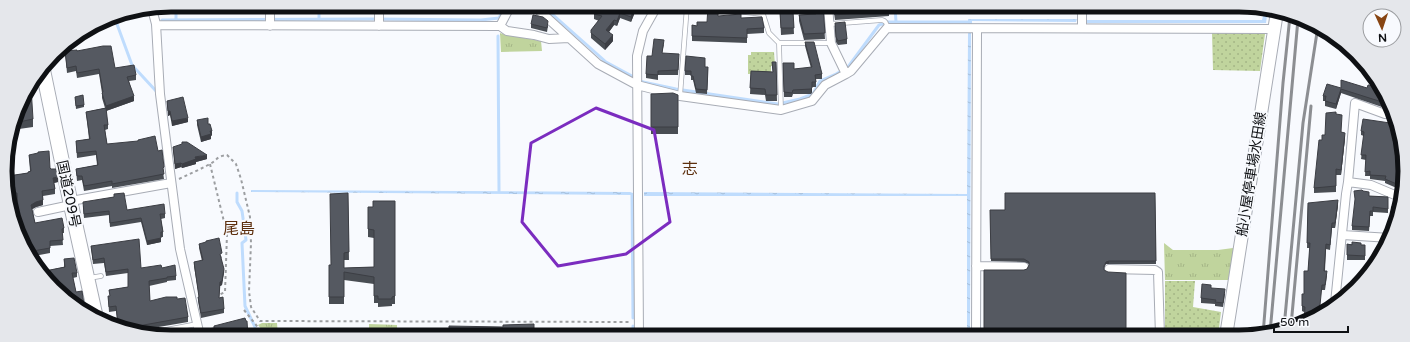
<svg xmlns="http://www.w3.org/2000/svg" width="1410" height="342" font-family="'Varela Round','Noto Sans JP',sans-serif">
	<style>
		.grass { fill: url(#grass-tufts) }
		.garden { fill: url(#garden-dots) }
		.water { fill: url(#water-ripples) }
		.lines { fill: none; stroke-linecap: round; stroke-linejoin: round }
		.stream { stroke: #bfdcfd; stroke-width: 3 }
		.service-casing { stroke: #a8acb5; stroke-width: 5.5 }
		.minor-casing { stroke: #a8acb5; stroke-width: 10 }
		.secondary-casing { stroke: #a8acb5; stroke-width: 14 }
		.trunk-casing { stroke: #a8acb5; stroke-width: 16 }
		.path { stroke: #9c9ea1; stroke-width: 2; stroke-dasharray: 3 3; stroke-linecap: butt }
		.service { stroke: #fff; stroke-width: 4 }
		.minor { stroke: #fff; stroke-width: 8 }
		.secondary { stroke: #fff; stroke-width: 12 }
		.trunk { stroke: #fff; stroke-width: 14 }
		.rail { stroke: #8c8e92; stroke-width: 3 }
		.wall { fill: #494d53 }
		.shaded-wall { fill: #3c3e44 }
		.building { fill: #555961; stroke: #3c3e44 }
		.marked { fill: none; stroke: #7b2cbf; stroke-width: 3; stroke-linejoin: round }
		.labels { text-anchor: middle; stroke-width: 4; stroke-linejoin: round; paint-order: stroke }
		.street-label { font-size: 14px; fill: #0f1114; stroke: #f8fafe }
		.quarter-label { font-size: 16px; fill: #5d2f0e; stroke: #f8fafe }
		.rim { fill: none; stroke: #0f1114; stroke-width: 5 }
	</style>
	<defs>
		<pattern id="grass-tufts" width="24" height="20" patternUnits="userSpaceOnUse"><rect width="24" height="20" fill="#c0d49d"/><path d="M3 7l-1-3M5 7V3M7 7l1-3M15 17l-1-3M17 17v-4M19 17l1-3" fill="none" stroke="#a4b586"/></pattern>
		<pattern id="garden-dots" width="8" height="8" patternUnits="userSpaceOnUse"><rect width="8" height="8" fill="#c0d49d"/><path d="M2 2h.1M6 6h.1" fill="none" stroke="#a4b586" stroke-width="1.8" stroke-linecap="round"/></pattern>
		<pattern id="water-ripples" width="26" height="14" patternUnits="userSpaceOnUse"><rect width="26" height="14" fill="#bfdcfd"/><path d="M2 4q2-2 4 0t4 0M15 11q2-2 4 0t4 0" fill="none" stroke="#a3bcd8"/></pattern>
	</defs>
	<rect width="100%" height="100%" fill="#f8fafe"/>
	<path class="grass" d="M500,33L506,35L541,41L542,51L501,52Z
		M1164,243L1173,250H1218L1233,248V261L1228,280H1165Z
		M262,323H277L278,336H267L258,325Z
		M369,324L397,325V336H369Z"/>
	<path class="garden" d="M1212,33L1265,34L1260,71L1213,70Z
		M751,52H774L775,66H771V73L748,74V55H751Z
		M1165,281H1195L1193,307L1221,312L1218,336H1203L1193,332L1165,333Z"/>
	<path class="water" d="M1265,8L1268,9L1266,23H1086V20H1262Z
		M968,19H1077L1076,22L972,21V24H968Z
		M968,33H971L970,336H967V196H644V192L967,194Z
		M251,190L630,192L633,193V195L251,192Z"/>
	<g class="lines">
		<path class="stream" d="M176,5V20
			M542,5L606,62L643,82L676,89L778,104L800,99L813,94L820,81L836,74L848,67L879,25L888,22H968
			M895,6L896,22
			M114,16L132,65L156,91
			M319,19V5
			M162,20L373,19L481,20L499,18L506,5
			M498,36L499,191
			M237,193V202L242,211L246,240L242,243L245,306L255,327
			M632,195L633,318
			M633,336V326"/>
		<defs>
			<path id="service" d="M686,6L763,14L769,33L779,43L781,110
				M830,24L882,20C886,21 887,23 887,28
				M779,43H831
				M680,96L687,6
				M89,278L101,276
				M145,334L197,324"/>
			<path id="minor" d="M533,5L598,64L637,85L680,96L781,110L812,101L825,85L846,74L831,43L828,6
				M152,9L156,24L160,94L180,249L200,336
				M156,25L500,26L507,31L534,35L549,39L569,38
				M270,26V5
				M379,26V5
				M500,26L511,5
				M1082,28V6
				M846,74L851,71L887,28L1274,29
				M1348,182L1371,185L1402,198
				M71,201L171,183
				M38,212L71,205
				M1343,235L1390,238
				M976,266L1024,267
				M1109,269L1155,270L1158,272L1160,336
				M1335,303L1346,194L1348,182L1355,103L1385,114L1388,105
				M639,336L637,56L643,31L657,6
				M976,336L977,29"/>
			<path id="secondary" d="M1226,336L1277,12"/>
			<path id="trunk" d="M43,70L71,205L96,318"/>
		</defs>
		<use href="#service" class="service-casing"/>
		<use href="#minor" class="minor-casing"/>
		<use href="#secondary" class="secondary-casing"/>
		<use href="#trunk" class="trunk-casing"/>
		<path class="path" d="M210,164L227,234L225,292L217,296
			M179,179C189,174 199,170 208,165C217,161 216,156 227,155L236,164L241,179L250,217L251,243L249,291L251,307L260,321L631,322
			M244,310L265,336"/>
		<use href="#service" class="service"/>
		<use href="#minor" class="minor"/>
		<use href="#secondary" class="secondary"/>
		<use href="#trunk" class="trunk"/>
		<path class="rail" d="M1291,326L1311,106
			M1284,328L1303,123L1318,26
			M1270,333L1298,19
			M1263,335L1283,83L1290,16"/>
	</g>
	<path class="wall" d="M560,6H647L644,14L635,12L631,22L620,18L617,26L614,25L609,32L613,41L605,50L591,38V30L599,21L594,19V14L596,10L572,6L570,10L560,7Z
		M731,6H743L742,8Z
		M815,6H823L825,39L804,40L799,21V15L816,14Z
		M833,6H889V16L835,20Z
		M793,12L794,34L781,35L780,13Z
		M718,16L741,18L764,28V33L747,34V43L692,41V25L697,26L707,22Z
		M835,23L847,39V44L838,45L836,42Z
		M531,24L548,26L547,32L531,28Z
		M805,42L822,74V79H816V87H812V92L811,94H793L792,97H784L783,63L794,69L811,68L805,46Z
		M664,44L662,53L679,58L678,75H658V80L646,78V74L652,56Z
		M65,51H77L115,68L136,75V80L129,81L134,101L106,111L108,125V129L105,130L107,144L158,151L164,172H163L164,179L112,188V186L84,191L82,180L77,181L76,169L97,165L96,155L77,158L76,141L89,139L86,112L105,108L102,98V93L99,74L77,78L76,71L67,73Z
		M772,62H776L777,101H766L765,95L750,94L751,71L773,72Z
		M705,67H708L707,94L696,93L693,80H691V75H685V71Z
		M1341,88H1367L1378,89L1385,99L1382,107L1341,93L1336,109L1325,106V101H1323V96Z
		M651,94L678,95V134H651Z
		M22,97L33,119V127L19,129V128H14Z
		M75,97L84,105V107L76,109Z
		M167,101L188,122L172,126L170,115L168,116Z
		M1336,114L1341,132L1345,138L1341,175H1336V192L1314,193V188L1322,140L1325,135Z
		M197,120L208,124L212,135L211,136V139L201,142L197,125Z
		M1397,129L1394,141L1400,144L1399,189L1385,183V181L1370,179V176H1365L1366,160L1361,159L1364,136L1361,135V131Z
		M173,147L207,159L196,162V164L182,168L181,167L175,169Z
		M29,155L50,168L58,182L54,183L55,189V194L43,196V205L36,207L32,209L35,223L64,228V233H62L63,245L50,246V253L34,256L18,208L17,198H14V196H10L8,176L28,173L30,171Z
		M1363,191L1369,196L1388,197V213L1373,212V216H1370L1369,231L1352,230V226Z
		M348,193L349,260H344V268L374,267V238L368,237V207H373L395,201V304H392V306L378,307V303H374V284L344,280V304H329V265H331Z
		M1155,193L1156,264H1106L1024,270L1027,269L1029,266V264L1024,262L991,261L990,210H1005Z
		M114,194L127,210L165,214V218L161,219L163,232V237H161V242L147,245L141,222L110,227L109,215L84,218L83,206L114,197Z
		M1308,203L1338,205L1335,228H1332L1330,250L1326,249L1325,271L1327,276L1325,290H1322L1304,312L1302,311V306L1308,271L1310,248H1307Z
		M1391,207H1399L1396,217L1391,211Z
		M199,244L222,257L221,258L224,273L222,285L220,286L219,298L224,309V313L201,318L198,301V297H199L194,266V262L202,261L199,248Z
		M1347,244L1365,245V260H1347Z
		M91,246L141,268H162L176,276V280L167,281V282L149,286L150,301L177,299L188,317V322L135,331L118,325L116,311L109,312L108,296H110L109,290L128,287V273L106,276L104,263L93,264Z
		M64,259L77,273V277L73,278L76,292L84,309L82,310L40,272L64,267Z
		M1211,288L1225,294L1223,307L1215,306V304L1201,303V298Z"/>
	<path class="shaded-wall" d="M570,6H572L570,10Z
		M635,6V12L631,22V17Z
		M645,6H647L644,14V9Z
		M620,13V18L617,26V21Z
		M614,20V25L606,36V30Z
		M613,35V41L605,50V44Z
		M812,88V92L811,94V89Z
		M1341,89V93L1336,109V104Z
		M134,96V101L106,111V106Z
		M1384,97L1385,99L1382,107V102Z
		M168,111H170V115L168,116Z
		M188,118V122L172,126V121Z
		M1397,124V129L1393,145V141Z
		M210,131H212V135L211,136V139L201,142V137Z
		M1345,133V138L1341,175V170Z
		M207,155V159L196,162V164L182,168V164L195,157Z
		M181,163V167L175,169V164Z
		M1402,175L1403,179L1399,189V185Z
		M58,177V182L53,183V178Z
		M43,200V205L36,207L31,210V205L36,202Z
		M1338,200V205L1335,228V223Z
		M161,238V242L147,245V241Z
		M1109,261V264H1106L1104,268V266L1106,262Z
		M224,269L222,285L220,286V282Z
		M84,305V309L82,310L78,306Z"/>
	<path class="building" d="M597,6H645L644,9L635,6L631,17L620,13L617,21L614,20L606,30L613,35L605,44L591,33V30L602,16L594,14Z
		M816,6H823L825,33L804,34L799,15L816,14Z
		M834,6H889V10L835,15Z
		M708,7L718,8V16L741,14V18L762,17L764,28L747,29V38L692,36V25L697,26V22H707Z
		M793,12L794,28H781L780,13Z
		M533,15L543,17L548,21L547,28L531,24Z
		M845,22L847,39L838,41L836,37L835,23Z
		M654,39L664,40L662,53L679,54L678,70L658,71V75L646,74L647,56H652Z
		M805,42H814L822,74L815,75L816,82H812V88L811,89L793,90L792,93L784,92L783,63H794V69L812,67Z
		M103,46H111L115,68L134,65L136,75L127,77L134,96L106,106L102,93L103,92L99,69L77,73L76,66L67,68L65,51L77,50V51Z
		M686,56L705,58V67H708L707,90L696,89L693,76H691V71H685Z
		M772,62H776L777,95H766L765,89L750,88L751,71L773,72Z
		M1341,80L1367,88L1368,85L1378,86L1377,89L1381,90L1384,97L1382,102L1341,89L1336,104L1325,101L1326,96H1323L1327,84L1341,88Z
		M31,87L33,119L19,122V120H16L22,97L30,88Z
		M673,93L678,95V127H651V94Z
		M83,95L84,105L76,106L75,97Z
		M183,97L188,118L172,121L170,111H168L167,101Z
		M106,108L108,125H104L107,144L138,141V140L155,136L158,151L162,150L164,167L163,168L164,174L112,184V181L84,186L82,176H77L76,169L98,165L96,151L77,153L76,141L90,139L86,112Z
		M1336,112V114L1342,115L1341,132L1345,133L1341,170L1336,169V186L1314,188L1319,140H1322V135H1325L1326,113Z
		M208,118V124H210L212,131H210L211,134L201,137L197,120Z
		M1363,119L1397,124L1393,141L1400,144L1402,175L1399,185L1385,179L1386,176L1370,175V171L1365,172L1366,155H1361L1364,132L1361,131Z
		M182,142H187L207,155L195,157L196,159L182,164L181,163L175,164L173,147L182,144Z
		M49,151L50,168L51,169H56L58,177L53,178L55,189L42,191L43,200L36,202L31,205L35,223L62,218L64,228L62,229L63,240L50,241V248L33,251L35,264L14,224L12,209L18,208L17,193H14V191H10V186H9L8,176L28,173V172L31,171L29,155L38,153V152Z
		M1362,190L1363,191L1369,192V196L1388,197V209L1373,207V211H1370L1369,227L1352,226L1355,199L1354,191Z
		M124,193L127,210L164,204L165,214H160L163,232H161V238L147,241L141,218L110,223L109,211L84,214L83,202L114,197V194Z
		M348,193L349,252L344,253V268L374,267V230L368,229V207H373V201H395V296L392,297V299H378V296H374V277L344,272V297H329V265H331L330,194Z
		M1005,193H1155L1156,261H1109L1106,262L1104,266V270L1108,272L1126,273V336H984V270H1024L1027,269L1029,265V262L1024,259H991L990,210H1005Z
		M1338,200L1335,223H1332L1330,245L1326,244L1324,271H1327L1325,285H1322L1319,315L1312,320L1304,322L1305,307L1302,306V294H1304V271H1308L1310,243H1307L1308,203Z
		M1391,207H1399L1397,214Z
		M219,238L222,253L220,254L224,269L222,281L220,282L219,298L223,297L224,309L201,313L198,297H199L194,262L203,260L199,244L206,242V241Z
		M139,239L141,268L161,265L162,268L175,265L176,276L167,277V278L149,281L150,301L166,297H177V299L185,298L188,317L127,328L118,325L116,306L109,307L108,296H110L109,290L128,287V269L106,272L104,258L93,260L91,246Z
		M1352,242L1361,243V245H1365V256L1347,255V244L1352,245Z
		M74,258L77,273H72L76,292L82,291L84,305L78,306L40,272L65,267L64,259Z
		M1202,284L1211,285V288L1225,289L1223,303L1215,302L1216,300L1201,298Z
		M245,318L246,321H247L248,336H207L206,331L208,329L214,328V326Z
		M534,324V336H449V326L503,327V325Z
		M609,329V335L631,334V336H594V330Z"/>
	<path class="marked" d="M596,108L654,130L670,222L626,254L558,266L522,222L531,143Z"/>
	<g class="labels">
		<g class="street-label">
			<text transform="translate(1251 174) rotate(-81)" y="5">船小屋停車場水田線</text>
			<text transform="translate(69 194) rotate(78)" y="5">国道209号</text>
		</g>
		<g class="quarter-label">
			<text x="690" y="174">志</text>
			<text x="239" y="234">尾島</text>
		</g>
	</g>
	<path d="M0 0H1410V342H0ZM171 12H1239A159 159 0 0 1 1398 171V171A159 159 0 0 1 1239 330H171A159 159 0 0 1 12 171V171A159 159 0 0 1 171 12Z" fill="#e5e7eb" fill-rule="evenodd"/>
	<path class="rim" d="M171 12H1239A159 159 0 0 1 1398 171V171A159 159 0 0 1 1239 330H171A159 159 0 0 1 12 171V171A159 159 0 0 1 171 12Z"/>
	<g transform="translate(1382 28) rotate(177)"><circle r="19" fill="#f8fafe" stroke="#9b9da0"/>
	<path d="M0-3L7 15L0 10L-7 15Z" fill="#874513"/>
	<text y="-6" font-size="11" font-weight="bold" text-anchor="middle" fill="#0f1114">N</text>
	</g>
	<path d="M1274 326v6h74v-6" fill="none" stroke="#0f1114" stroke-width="2"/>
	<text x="1280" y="326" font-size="12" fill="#0f1114" stroke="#f8fafe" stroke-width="3" paint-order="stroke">50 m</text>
</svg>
